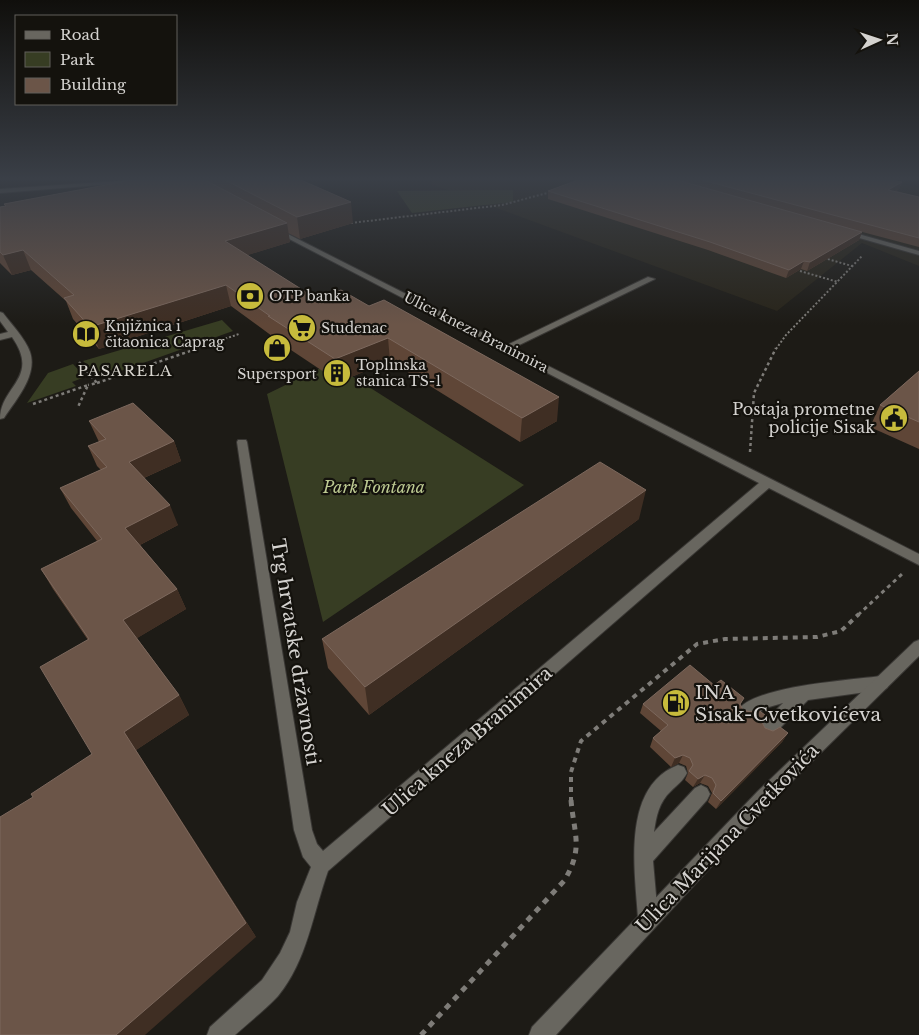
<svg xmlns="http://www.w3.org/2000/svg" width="919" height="1035" font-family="'Libre Baskerville',serif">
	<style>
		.built { fill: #282419 }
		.green { fill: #373d23 }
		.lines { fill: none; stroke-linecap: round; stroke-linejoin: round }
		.service-casing { stroke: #393734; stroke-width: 2 }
		.minor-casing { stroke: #393734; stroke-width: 2 }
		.path-far4 { stroke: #7e7c78; stroke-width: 2; stroke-dasharray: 2 2; stroke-linecap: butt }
		.path-far3 { stroke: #7e7c78; stroke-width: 2.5; stroke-dasharray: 3 3; stroke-linecap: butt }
		.path-far2 { stroke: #7e7c78; stroke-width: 3; stroke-dasharray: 4 4; stroke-linecap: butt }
		.path-far1 { stroke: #7e7c78; stroke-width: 4; stroke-dasharray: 5 5; stroke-linecap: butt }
		.path { stroke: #7e7c78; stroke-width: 5; stroke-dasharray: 6 6; stroke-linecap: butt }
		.service { fill: #68665f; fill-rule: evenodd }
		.minor { fill: #68665f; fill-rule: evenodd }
		.wall { fill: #5f4637 }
		.shaded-wall { fill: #3f2e23 }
		.building { fill: #6b5548; stroke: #7c685d }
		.labels { text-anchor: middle; stroke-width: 4.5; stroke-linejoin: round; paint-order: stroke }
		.far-poi-label { font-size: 14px; fill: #d4d2cf; stroke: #14120d; text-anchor: start }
		.far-street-label { font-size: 14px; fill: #d4d2cf; stroke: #14120d }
		.far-neighbourhood-label { font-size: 15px; letter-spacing: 1px; fill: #d9d6cf; stroke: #14120d }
		.poi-label { font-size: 16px; fill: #d4d2cf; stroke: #14120d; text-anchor: end }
		.park-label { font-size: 16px; font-style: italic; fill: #bdca92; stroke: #14120d }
		.near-street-label { font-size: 19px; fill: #d4d2cf; stroke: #14120d }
		.near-poi-label { font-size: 19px; fill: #d4d2cf; stroke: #14120d; text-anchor: start }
	</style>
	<rect width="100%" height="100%" fill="#1d1b16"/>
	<path class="built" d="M434,180H885L919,188V266L862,243L777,311L431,184Z"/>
	<path class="green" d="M513,190V202L412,213L397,191Z
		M222,320L233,331L101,378L83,361Z
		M331,363L524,485L323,622L267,394Z
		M73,364L85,377L72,382L76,386L27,403L48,373Z"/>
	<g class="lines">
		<defs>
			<path id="service" d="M844,230L919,251V255L842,233V231Z
				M648,277L655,279L509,350H503L501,348Z
				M881,676L887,678L889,683L887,688L881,690L808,700L773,735L767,738L761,735L759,730L761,725L783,703L769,707L745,719L739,717L737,712C749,686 853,680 881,676Z
				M678,765L684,767L687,773C683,781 677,785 671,791C659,802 656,817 654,832L695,788L701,785L707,788L710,794L707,800L653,861L658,918L655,925L648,928L641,925L638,918C635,871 621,787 678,765Z"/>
			<path id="minor" d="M132,180H162L0,193V189Z
				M272,228H276L919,554V565L769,488L328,871C313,913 307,961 278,996C265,1010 249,1022 235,1035H207L210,1027L262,980L280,953L290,932L297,902L311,867L303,857L294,830L237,442L238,440H246L247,442L312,830L317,844L323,851L759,483L272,230Z
				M0,312L3,313C12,325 25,338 30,352C38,375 16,400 4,418L0,419C0,386 41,378 12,337L0,340V334L8,332L0,321Z
				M919,640V656L770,803L556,1035H529L532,1027L758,791L914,642Z"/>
		</defs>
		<use href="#service" class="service-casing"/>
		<use href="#minor" class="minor-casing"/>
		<path class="path-far4" d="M351,223L502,205L551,192
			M824,258L852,266
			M800,271L838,282
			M195,349L239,334
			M776,349L786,335L862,256"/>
		<path class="path-far3" d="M79,362L97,383L88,385
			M97,383L199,348
			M33,404L88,385L78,407
			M750,452L754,393L776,348"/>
		<path class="path-far2" d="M858,615L902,574"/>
		<path class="path-far1" d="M571,802V772L581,741L697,644L725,639L817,637L841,631L859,614"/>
		<path class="path" d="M421,1035L564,881C584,848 574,835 571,800"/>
		<use href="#service" class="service"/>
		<use href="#minor" class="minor"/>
	</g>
	<path class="wall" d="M132,180H301L353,223L300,239L288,233L290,242L247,255L317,299L557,421L520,442L390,361L339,382L273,338L272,336L231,306L99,349L73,319L66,301L31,270L12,275L0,263V207L5,206L4,204Z
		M578,180H892L902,182L899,189L896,191L919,197V247L836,225L862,232L859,240L807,271L801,269L786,278L708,250L548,199V191Z
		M919,371V449L870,427L880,405Z
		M89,421L174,441L181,461L144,478L178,525L140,545L177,589L186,609L137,638L179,695L189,715L136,750L256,937L33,797L92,754L88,640L53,589L41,569L97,541L71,508L60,488L101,470L97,466L88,446L99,442Z
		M639,519L369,715L328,668L322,639Z
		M714,685L744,698L740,705L743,710L762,722L765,728L773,731L788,733L782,742L716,809L708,802L712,793L708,786L700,783L693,787L685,780L688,773L686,766L679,763L671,767L650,747L653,738L661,731L640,713L643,704Z"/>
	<path class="shaded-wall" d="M902,182L899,189L885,197L888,190Z
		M351,202L353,223L300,239L297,217Z
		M287,223L290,242L229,261L225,241Z
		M862,232L859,240L807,271L810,262Z
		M23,250L31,270L12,275L3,255Z
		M804,261L801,269L786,278L789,270Z
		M226,285L231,306L99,349L90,327Z
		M388,338L390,361L339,382L335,359Z
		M559,397L557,421L520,442L522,418Z
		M174,441L181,461L137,481L129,462Z
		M646,490L639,519L369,715L365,687Z
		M170,505L178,525L134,548L125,528Z
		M177,589L186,609L134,640L123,620Z
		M179,695L189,715L136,750L256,937L145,1035H116L124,732Z
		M788,733L782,742L716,809L721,801Z
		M683,755L679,763L671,767L675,758Z
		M705,775L700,783L693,787L698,779Z"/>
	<path class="building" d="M132,180H205L287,223L225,241L317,299L341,290L369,306L384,300L559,397L522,418L388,338L335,359L268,316H270L226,285L90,327L64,298L74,295L23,250L3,255L0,252V207L6,206L4,204Z
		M225,180H301L351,202L297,217Z
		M578,180H677L862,232L810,262L804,261L789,270L710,242L548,191Z
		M702,180H892L902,182L888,190L919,197V238Z
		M919,371V422L880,405Z
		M133,403L174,441L129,462L170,505L125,528L177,589L123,620L179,695L124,732L246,923L116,1035H0V817L33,797L31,794L92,754L40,667L89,639L41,569L102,539L60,488L107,467L88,446L106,439L89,421Z
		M600,462L646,490L365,687L322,639Z
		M690,665L714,685L721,680L744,698L740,704L743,710L751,712L757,709L765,715L762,722L765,728L773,731L780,727L788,733L721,801L713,793L716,785L712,778L705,775L698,779L689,771L693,765L690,758L683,755L675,758L653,738L668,725L643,704Z"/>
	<linearGradient id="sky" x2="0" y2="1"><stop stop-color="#100f0c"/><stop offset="0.55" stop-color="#3a3f47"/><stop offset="1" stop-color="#3a3f47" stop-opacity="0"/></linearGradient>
	<rect width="919" height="325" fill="url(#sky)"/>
	<defs>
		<symbol id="bank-disc" viewBox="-11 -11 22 22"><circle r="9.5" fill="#c7bb3c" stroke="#14120d"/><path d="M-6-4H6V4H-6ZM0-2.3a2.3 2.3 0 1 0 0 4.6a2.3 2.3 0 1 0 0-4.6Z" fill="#111"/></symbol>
		<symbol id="supermarket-disc" viewBox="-11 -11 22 22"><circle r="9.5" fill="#c7bb3c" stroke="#14120d"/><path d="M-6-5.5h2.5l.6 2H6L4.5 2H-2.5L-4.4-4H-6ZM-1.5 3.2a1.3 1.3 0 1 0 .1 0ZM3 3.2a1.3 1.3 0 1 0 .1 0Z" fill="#111"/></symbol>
		<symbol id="library-disc" viewBox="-11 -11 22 22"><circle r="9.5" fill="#c7bb3c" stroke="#14120d"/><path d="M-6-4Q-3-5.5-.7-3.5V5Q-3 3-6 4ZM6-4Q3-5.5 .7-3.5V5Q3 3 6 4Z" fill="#111"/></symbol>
		<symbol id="shop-disc" viewBox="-11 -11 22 22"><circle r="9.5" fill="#c7bb3c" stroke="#14120d"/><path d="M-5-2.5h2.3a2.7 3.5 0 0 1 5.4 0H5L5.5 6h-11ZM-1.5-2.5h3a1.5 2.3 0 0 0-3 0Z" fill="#111"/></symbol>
		<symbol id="building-disc" viewBox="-11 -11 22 22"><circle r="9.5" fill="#c7bb3c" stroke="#14120d"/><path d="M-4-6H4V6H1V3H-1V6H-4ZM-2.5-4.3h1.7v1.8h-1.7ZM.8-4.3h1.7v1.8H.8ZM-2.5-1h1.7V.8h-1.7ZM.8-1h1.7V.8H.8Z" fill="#111"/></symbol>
		<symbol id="civic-disc" viewBox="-11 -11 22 22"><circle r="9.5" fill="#c7bb3c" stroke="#14120d"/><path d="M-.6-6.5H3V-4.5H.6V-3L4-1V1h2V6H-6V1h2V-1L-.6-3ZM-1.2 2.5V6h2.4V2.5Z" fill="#111"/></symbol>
		<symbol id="fuel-disc" viewBox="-11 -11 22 22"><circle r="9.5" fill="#c7bb3c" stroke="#14120d"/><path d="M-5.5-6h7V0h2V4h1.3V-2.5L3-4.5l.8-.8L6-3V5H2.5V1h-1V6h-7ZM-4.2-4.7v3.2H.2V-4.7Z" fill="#111"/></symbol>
	</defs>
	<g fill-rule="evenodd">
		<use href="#bank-disc" x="234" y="280" width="32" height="32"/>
		<use href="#supermarket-disc" x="286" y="312" width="32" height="32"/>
		<use href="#library-disc" x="70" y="318" width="32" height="32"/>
		<use href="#shop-disc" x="261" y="332" width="32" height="32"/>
		<use href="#building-disc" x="321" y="357" width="32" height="32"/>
		<use href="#civic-disc" x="878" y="402" width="32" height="32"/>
		<use href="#fuel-disc" x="660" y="687" width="32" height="32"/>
	</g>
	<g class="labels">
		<g class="far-poi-label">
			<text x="269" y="301">OTP banka</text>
			<text x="105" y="331">Knjižnica i<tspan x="105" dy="16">čitaonica Caprag</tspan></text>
			<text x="321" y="333">Studenac</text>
			<text x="356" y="370">Toplinska<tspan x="356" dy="16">stanica TS-1</tspan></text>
			<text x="277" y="379" text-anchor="middle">Supersport</text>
		</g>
		<g class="far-street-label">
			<text transform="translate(476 332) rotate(27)" y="5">Ulica kneza Branimira</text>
		</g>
		<g class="far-neighbourhood-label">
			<text x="125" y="376">PASARELA</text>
		</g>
		<g class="poi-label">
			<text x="875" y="415">Postaja prometne<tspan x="875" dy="18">policije Sisak</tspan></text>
		</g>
		<g class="park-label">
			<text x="374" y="493">Park Fontana</text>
		</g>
		<g class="near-street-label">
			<text transform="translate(296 652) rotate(81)" y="7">Trg hrvatske državnosti</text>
			<text transform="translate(467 741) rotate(-41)" y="7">Ulica kneza Branimira</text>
			<text transform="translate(727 838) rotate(-46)" y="7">Ulica Marijana Cvetkovića</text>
		</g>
		<g class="near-poi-label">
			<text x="695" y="699">INA<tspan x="695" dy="22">Sisak-Cvetkovićeva</tspan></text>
		</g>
	</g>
	<rect x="15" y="15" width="162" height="90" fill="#14120d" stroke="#615f5b"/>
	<rect x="25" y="31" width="25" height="8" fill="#68665f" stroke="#615f5b"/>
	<text x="60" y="40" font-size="15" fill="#d4d2cf">Road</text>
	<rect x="25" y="52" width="25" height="15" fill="#373d23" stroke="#615f5b"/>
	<text x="60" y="65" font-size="15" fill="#d4d2cf">Park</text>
	<rect x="25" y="78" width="25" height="15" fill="#6b5548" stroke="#615f5b"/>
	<text x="60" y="90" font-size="15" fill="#d4d2cf">Building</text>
	<g transform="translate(879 40) rotate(87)" stroke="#14120d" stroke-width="4" paint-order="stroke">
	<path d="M0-4L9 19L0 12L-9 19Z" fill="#d4d2cf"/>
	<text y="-8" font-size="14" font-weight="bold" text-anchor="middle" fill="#d4d2cf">N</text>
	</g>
</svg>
